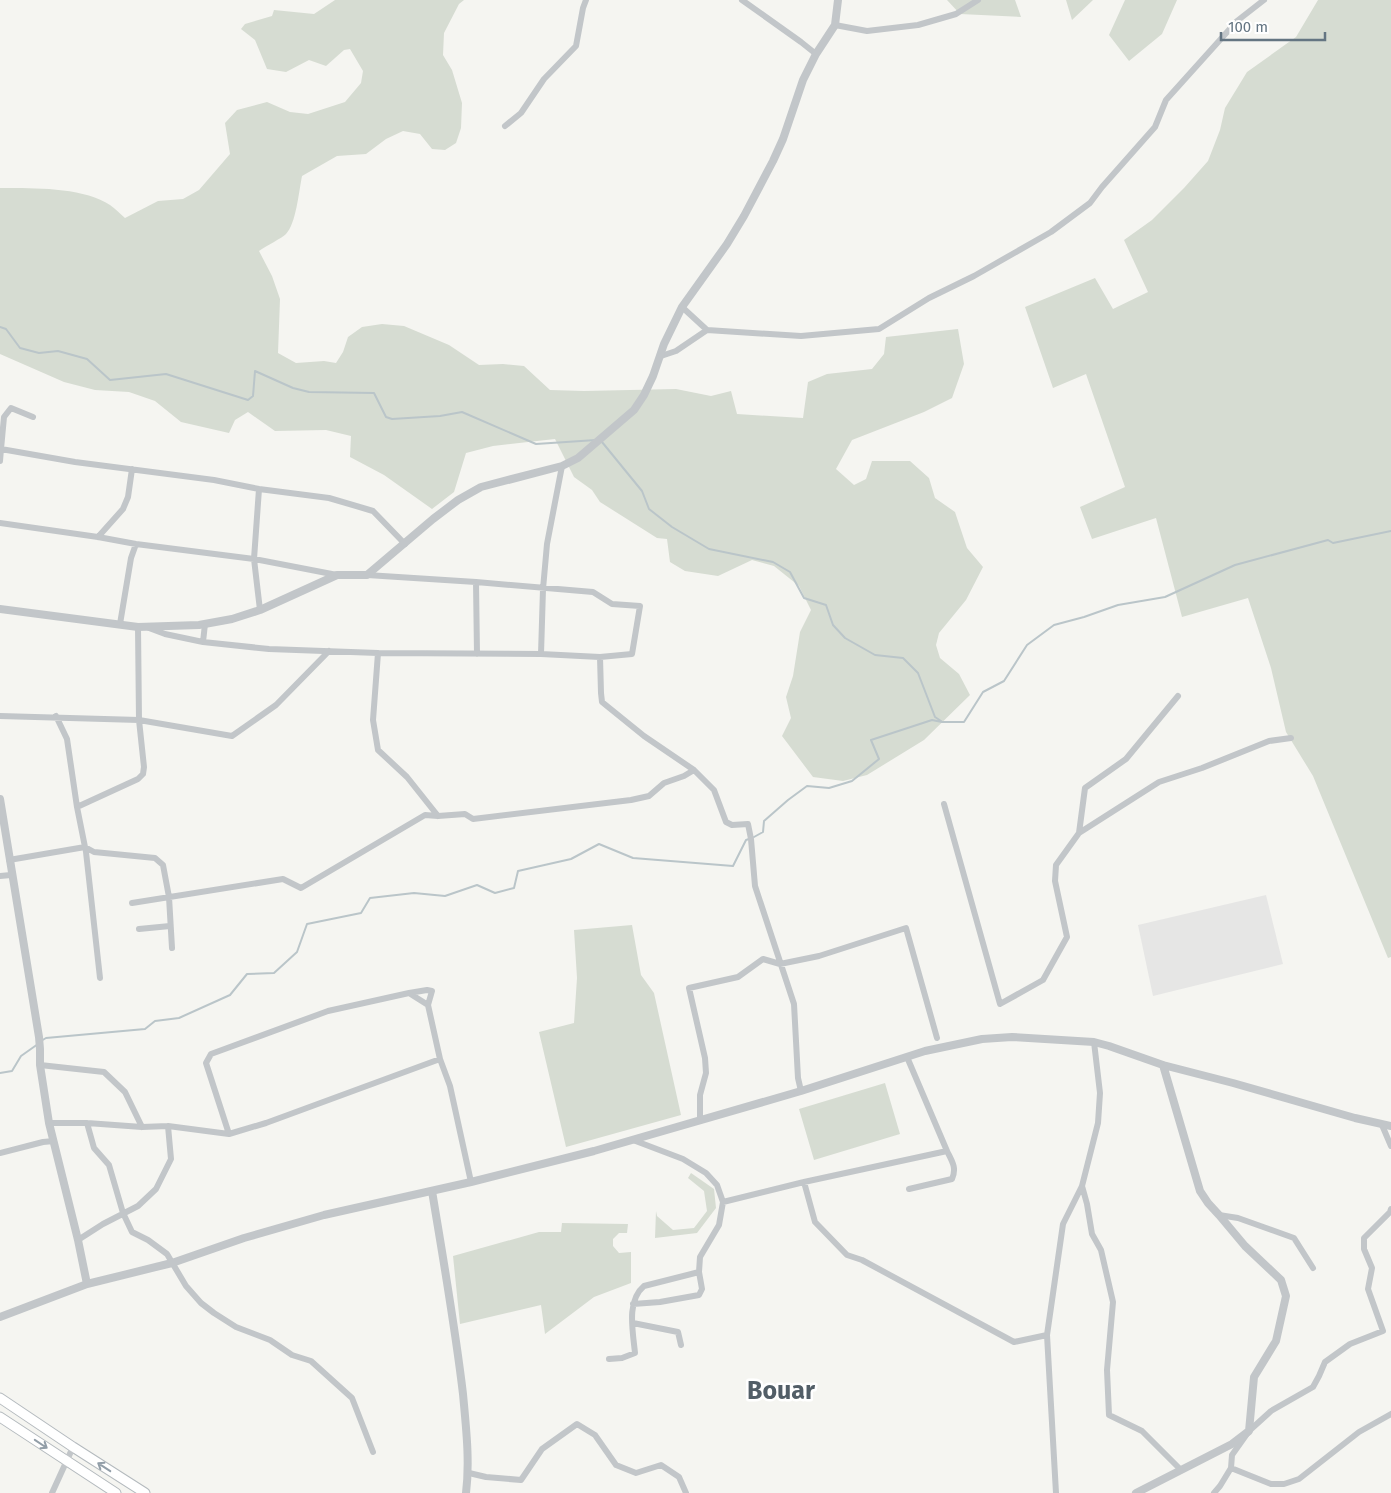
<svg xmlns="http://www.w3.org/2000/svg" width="1391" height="1493" font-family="'Fira Sans',sans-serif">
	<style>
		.built { fill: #e6e6e5 }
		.green { fill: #d6dcd2 }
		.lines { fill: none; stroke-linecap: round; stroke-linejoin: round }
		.stream { stroke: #bac5c9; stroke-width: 2 }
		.secondary-casing { stroke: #b4babe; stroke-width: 11 }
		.minor { stroke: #c2c6c9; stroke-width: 6 }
		.tertiary { stroke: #c2c6c9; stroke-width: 8 }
		.secondary { stroke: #fff; stroke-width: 9 }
		.oneway { stroke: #929ea8 }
		.labels { text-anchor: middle; stroke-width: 5; stroke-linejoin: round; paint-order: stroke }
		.town-label { font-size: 25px; font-weight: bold; fill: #525e67; stroke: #fff }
	</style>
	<rect width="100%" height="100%" fill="#f5f5f1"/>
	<path class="built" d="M1266,895L1283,964L1153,996L1138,925Z"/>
	<path class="green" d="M335,0H464L459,4L444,33L443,55L452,70L462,103L461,128L456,143L445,150L432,149L420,134L403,131L386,139L366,154L337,156L302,176C299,191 296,224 286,234C282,238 266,246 259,251L272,276L280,299L278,353L296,363L324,361L336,363L343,352L348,337L362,327L382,324L404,326L449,345L479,365L503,364L524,366L550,390L584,391L676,389L711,396L731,391L737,414L803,418L808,382L827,374L872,369L884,354L886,337L958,329L964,364L952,398L924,412L852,440L836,469L854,485L866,479L872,461H910L929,478L935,498L955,512L967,548L983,567L966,600L939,633L936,645L940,658L959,674L970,695L924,740L867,775L843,781L813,777L782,736L791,718L786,697L793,676L800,632L811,610L799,586L774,566L752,560L718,576L685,571L670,562L667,539L657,538L600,502L592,490L574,477L555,439L493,446L466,453L454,492L432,509L384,475L350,457L351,436L326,430L275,431L248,412L235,420L229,433L181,422L155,401L129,392L95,390L64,382L0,354V188C31,188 84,187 110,205C116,209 120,214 125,218L158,201L183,199L199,190L230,154L225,123L237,110L267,102L290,112L308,114L345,102L361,83L363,71L350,49L344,50L326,66L309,60L286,72L267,69L255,40L241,29L245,24L272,16L274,10L314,14Z
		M947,0H1015L1021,17L960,14Z
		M1066,0H1093L1072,20Z
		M1125,0H1177L1162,34L1129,61L1109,35Z
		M1318,0H1391V957L1388,958L1313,776L1286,732L1271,668L1248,598L1182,617L1156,518L1092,539L1080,507L1125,487L1086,374L1053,388L1025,307L1095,278L1113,309L1148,292L1124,240L1152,220L1184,188L1208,161L1220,130L1225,108L1247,72L1296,37Z
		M632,925L641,975L654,993L681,1115L566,1147L539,1032L574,1023L577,978L574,930Z
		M885,1083L900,1134L814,1160L799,1109Z
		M691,1173L714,1189L716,1208L697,1233L655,1238L656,1211L657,1216L673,1230L694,1228L707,1211L704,1191L688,1178Z
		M562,1223L628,1224L627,1233H619L613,1239V1246L619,1253L631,1252V1283L594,1297L545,1334L541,1305L460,1324L453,1256L539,1232H561Z"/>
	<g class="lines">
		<path class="stream" d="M0,327L6,329L20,348L39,353L58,351L87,359L110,380L166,374L248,400L253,396L255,371L293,388L309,392L374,393L386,417L392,419L440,416L462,412L536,444L596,440
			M602,442L642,491L649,509L672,527L709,549L773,562L790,572L804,598L826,605L833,625L845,638L875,655L903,658L918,673L935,717L941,721
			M754,837L763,832L764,821L788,800L807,786L829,788L852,781L879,759L871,740L932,720L942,722H964L983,692L1004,681L1027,645L1054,625L1084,617L1118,605L1165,597L1235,565L1328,540L1333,543L1391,531
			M41,1041L46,1038L145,1029L155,1021L179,1018L230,995L247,974L274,973L297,952L307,924L361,913L370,898L414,893L445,896L477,885L495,893L514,888L518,871L571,859L599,844L633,858L733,866L746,840L749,839
			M0,1073L12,1071L21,1056L38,1044"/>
		<defs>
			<path id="secondary" d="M0,1398L73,1447L145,1493
				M0,1417L116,1493"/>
		</defs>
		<use href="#secondary" class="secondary-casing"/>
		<path class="minor" d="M742,0L801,42L816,54
			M835,25L867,31L918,25L956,14L978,0
			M505,126L521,113L544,79L576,46L583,8L586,0
			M682,307L707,330L801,336L879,329L929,298L974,276L1051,232L1090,203L1102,187L1155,127L1166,100L1237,21L1264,0
			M661,356L676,351L707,330
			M33,417L11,408L4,417L1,449L75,462L214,480L259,489L329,498L373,511L405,544
			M0,449H1L0,461
			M259,489L254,559L260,610
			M0,523L98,537L136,544L254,559L337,575
			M98,537L123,509L128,497L132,469
			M476,582L477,654
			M120,624L131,558L136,544
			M149,628L165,634L203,642L269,649L378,653L541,654L600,657L632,654L640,606L612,604L593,592L476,582L367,575
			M203,642L205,624
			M378,653L373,720L378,750L407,777L438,816
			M541,654L543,589L547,544L562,466
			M600,657L601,693L602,702L644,736L694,770L714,790L726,822L732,825L748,824L751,839L755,886L794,1004L798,1078L801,1091
			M0,716L139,720L232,736L276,705L329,651
			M56,716L67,739L77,807L86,852L100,978
			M944,804L1000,1004L1043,980L1067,937L1055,881L1056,865L1079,833L1085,788L1126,759L1178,696
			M77,807L138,779L143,774L144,767L139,720L138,627
			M1079,833L1159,782L1202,768L1269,741L1291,738
			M9,860L85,847L94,852L155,858L163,865L169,897L172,948
			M0,876L11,875
			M132,903L283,879L301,888L425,815L438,816L465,814L473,819L631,800L649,796L664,783L684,776L694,770
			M139,929L170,926
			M409,993L427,990L432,991L428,1005
			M40,1065L104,1072L125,1092L142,1127
			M700,1121V1095L706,1073L705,1058L689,988L738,977L763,959L780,964L819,956L906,928L937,1038
			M49,1123H87L142,1127L168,1126L229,1134L266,1123L440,1059L450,1086L471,1182
			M87,1123L94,1148L109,1165L123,1213L132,1232L148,1240L167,1254L186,1286L201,1303L214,1313L236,1327L270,1340L292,1355L311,1361L352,1398L373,1452
			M1382,1125L1391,1146
			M229,1134L206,1063L211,1054L328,1011L409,993L428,1005L440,1059
			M0,1153L43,1142L54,1141
			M804,1182L815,1222L847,1255L862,1260L1014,1342L1047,1335
			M1082,1186L1087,1204L1092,1234L1101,1250L1113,1302L1107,1370L1109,1415L1142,1431L1181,1470
			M909,1189L952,1179C957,1168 952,1161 947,1151
			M723,1202L804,1182L947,1151L907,1057
			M1391,1209L1390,1212L1364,1238V1249L1372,1268L1368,1289L1383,1331L1350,1344L1325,1362L1319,1376L1313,1387L1271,1411L1249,1431L1232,1455L1231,1468L1271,1484H1284L1299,1479L1359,1432L1391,1414
			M1219,1215L1238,1218L1294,1238L1313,1268
			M78,1240L103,1224L138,1206L156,1189L171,1159L168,1126
			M633,1304L660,1302L699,1295L702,1289L699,1272
			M633,1323L678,1332L681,1345
			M609,1359L622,1358L635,1353C633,1332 626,1301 644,1286L699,1272L700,1257L719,1225L723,1202L717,1185L706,1173L683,1159L633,1140
			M469,1473L486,1477L521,1480L542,1449L577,1424L595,1435L616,1465L636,1473L661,1465L679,1477L686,1493
			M52,1493L73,1447
			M1056,1493L1047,1335L1063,1224L1082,1186L1098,1123L1100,1093L1094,1042
			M1214,1493L1220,1486L1231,1468"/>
		<path class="tertiary" d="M0,609L138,627L199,625L232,619L260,610L337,575H367L433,519L458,500L481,487L562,466L578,458L634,410L644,395L653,376L664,344L682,307L727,244L744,216L773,161L783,139L803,80L816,54L835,25L838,0
			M0,799L39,1037L40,1049V1065L49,1123L78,1240L87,1284
			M432,1191C443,1258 455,1326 463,1394C466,1427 470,1461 466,1493
			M0,1317L87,1284L172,1263L244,1238L324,1215L471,1182L594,1151L801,1091L925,1051L982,1039L1012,1037L1094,1042L1109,1046L1163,1065L1233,1083L1355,1118L1391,1126
			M1136,1493L1232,1444L1249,1431L1254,1377L1276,1341L1286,1296L1281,1280L1245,1246L1219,1215L1208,1203L1200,1191L1163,1065"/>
		<use href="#secondary" class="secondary"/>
	</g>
	<defs><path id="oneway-shaft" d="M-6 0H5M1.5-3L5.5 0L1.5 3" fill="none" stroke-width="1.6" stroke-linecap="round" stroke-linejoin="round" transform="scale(1.25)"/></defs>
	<g class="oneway">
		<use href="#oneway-shaft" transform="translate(41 1444) rotate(34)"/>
		<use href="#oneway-shaft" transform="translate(104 1467) rotate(-147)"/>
	</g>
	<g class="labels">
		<g class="town-label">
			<text x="781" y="1399">Bouar</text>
		</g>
	</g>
	<path d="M1221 32v8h104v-8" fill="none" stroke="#647582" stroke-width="2.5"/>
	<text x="1228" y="32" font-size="15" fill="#647582" stroke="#ffffff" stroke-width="4" paint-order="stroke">100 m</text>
</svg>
